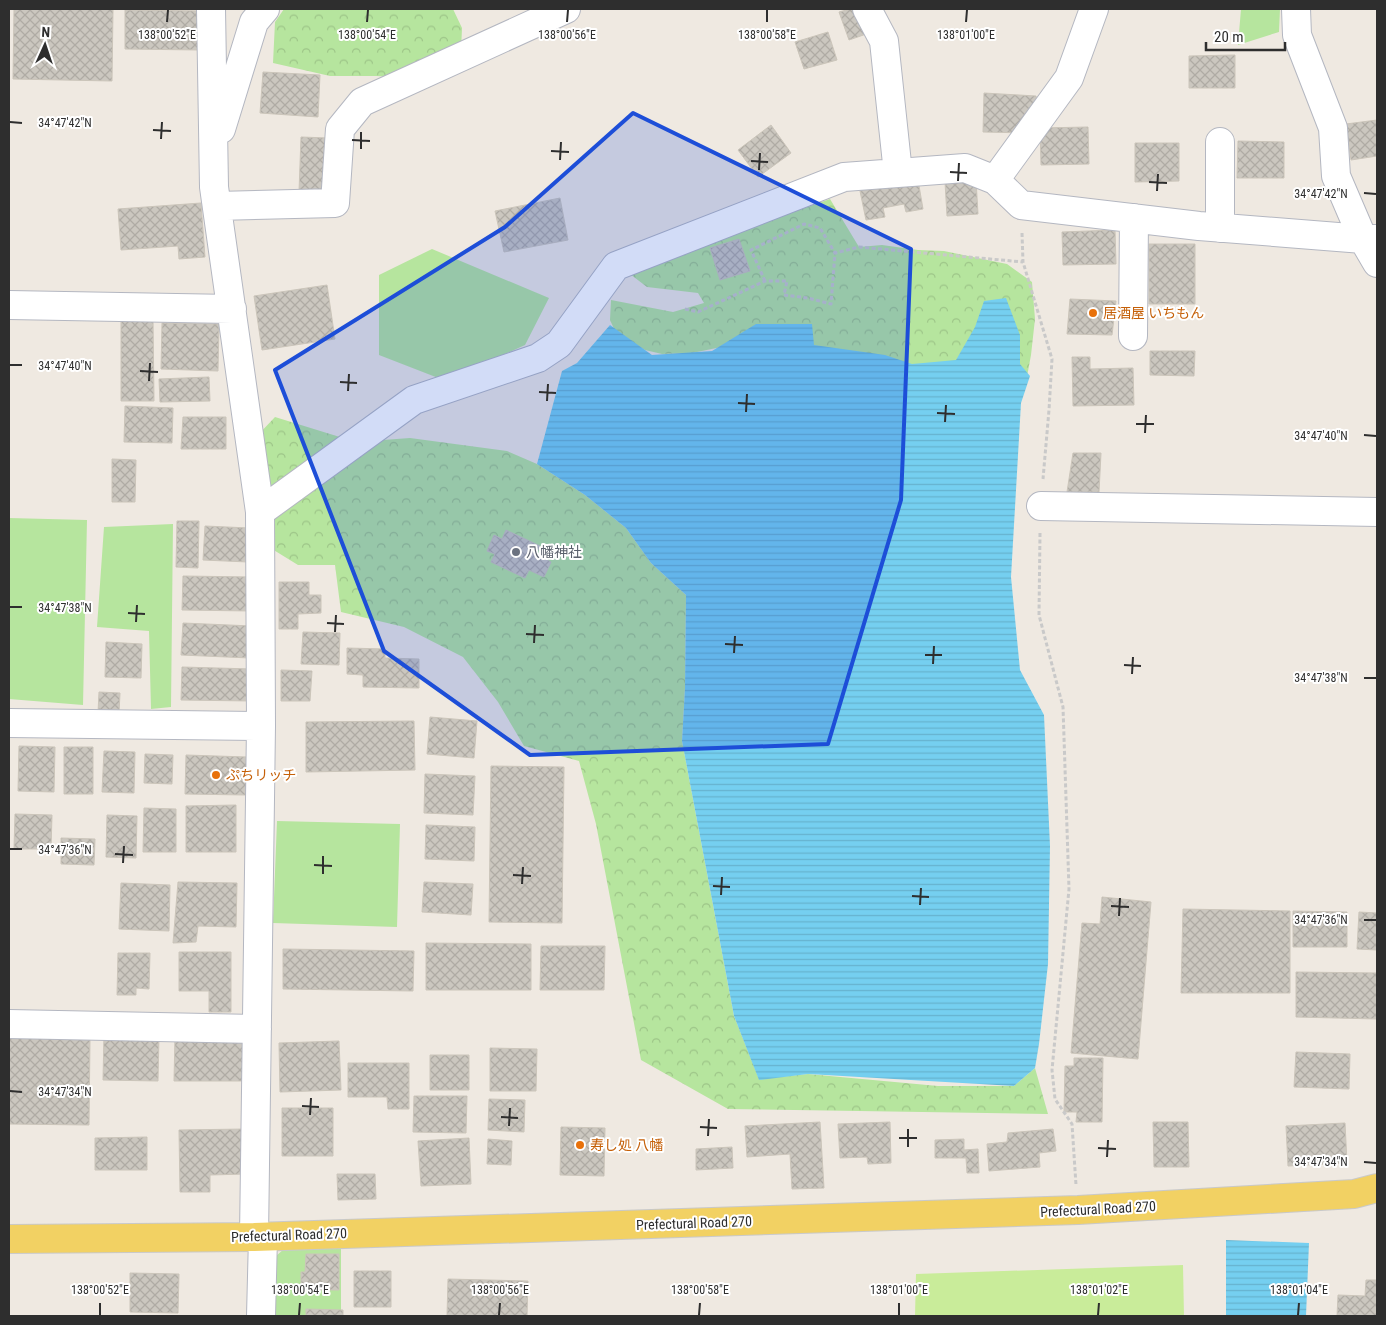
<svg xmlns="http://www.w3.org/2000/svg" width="1386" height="1325" font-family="'Roboto Condensed','Noto Sans JP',sans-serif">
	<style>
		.grass { fill: #b6e59e }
		.forest { fill: url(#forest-crowns) }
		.pitch { fill: #c9ec9a }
		.water { fill: url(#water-rules) }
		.building { fill: url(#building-cross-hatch); stroke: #cbc5ba }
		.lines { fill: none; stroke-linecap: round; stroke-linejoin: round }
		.minor-casing { stroke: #b4b7c1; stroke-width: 30 }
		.major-casing { stroke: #c9c9c9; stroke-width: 30 }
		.path { stroke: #c9c9c9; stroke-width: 3; stroke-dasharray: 4 2.5; stroke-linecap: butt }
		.minor { stroke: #fff; stroke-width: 28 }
		.major { stroke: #f2d163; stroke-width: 28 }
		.marked { fill: #1d4ed8; fill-opacity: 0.2; stroke: #1d4ed8; stroke-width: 4; stroke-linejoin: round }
		.ticks { fill: none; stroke: #2e2e2e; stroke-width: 2 }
		.food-dot { fill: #e8710a; stroke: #fff; stroke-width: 2 }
		.worship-dot { fill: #6b7280; stroke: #fff; stroke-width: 2 }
		.labels { text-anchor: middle; stroke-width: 4; stroke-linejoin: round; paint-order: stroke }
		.food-label { font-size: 14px; fill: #c56008; stroke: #fff; text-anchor: start }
		.worship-label { font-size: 14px; fill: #5b616d; stroke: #fff; text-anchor: start }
		.street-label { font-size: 14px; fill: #2e2e2e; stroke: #fff }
		.ticks-label { font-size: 12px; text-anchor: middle; fill: #2e2e2e; stroke: #fff; stroke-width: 4; stroke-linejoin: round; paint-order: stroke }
	</style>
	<defs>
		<pattern id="forest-crowns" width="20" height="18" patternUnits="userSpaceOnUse" patternTransform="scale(1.25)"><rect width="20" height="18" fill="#b6e59e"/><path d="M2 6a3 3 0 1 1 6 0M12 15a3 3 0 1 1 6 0" fill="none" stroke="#9dc588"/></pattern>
		<pattern id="water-rules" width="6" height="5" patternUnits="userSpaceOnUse" patternTransform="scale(1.25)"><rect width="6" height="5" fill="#75cff0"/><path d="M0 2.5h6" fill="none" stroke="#66b2ce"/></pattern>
		<pattern id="building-cross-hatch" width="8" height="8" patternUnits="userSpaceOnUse" patternTransform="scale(1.25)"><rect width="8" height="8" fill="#cbc7bf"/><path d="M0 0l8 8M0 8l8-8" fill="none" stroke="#afaba4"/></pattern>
	</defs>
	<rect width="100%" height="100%" fill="#efe9e1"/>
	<path class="grass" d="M1241,9H1280L1279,32L1238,45Z
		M432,249L549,298L525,345L446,381L379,355V275Z
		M9,518L87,520L83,705L9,699Z
		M173,524L171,707L151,709L149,631L97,627L104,527Z
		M277,821L400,824L397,927L273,923Z
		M284,1249H341V1316H276V1256Z"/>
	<path class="forest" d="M284,9H453L462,28L461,51L406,78L377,76H330L273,63L275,22Z
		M830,199L859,247L882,245L918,250L944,251L1007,264L1032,282L1035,319L1031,355L1024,393L746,342L692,353L662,354L645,350L616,333L610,320L611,300L673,312L704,303L698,293L647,287L626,271Z
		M275,417L356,442L410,438L507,451L537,464L585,495L626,528L651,563L686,595L685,688L682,741L734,1016L759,1079L808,1074L938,1086H1014L1035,1068L1048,1114L728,1109L641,1060L596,824L579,761L524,746L498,702L463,657L404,627L341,612L335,565H298L259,541L257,436Z"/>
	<path class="pitch" d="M1183,1265L1184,1316H915L916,1274Z"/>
	<path class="water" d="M1006,298L1020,335V364L1030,376L1021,403L1011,577L1020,670L1044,715L1050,846L1048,964L1039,1044L1035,1068L1014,1086L808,1074L759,1080L734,1016L682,741L685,688L686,595L651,563L626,528L585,495L537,464L562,371L577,363L610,325L652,355L712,351L756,324H812L814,345L885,355L912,364L956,360L975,327L984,301Z
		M1226,1240L1309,1243L1306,1316H1226Z"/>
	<path class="building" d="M14,9H113L112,81L13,79Z
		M850,9H864L872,32L849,40L839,12Z
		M125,10L200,11V50L125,49Z
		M828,32L837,60L804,69L795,42Z
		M1235,55V88H1189V56Z
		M263,72L320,75L318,117L260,113Z
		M984,93L1036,96L1039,114L1028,133L983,132Z
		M1377,120V156L1351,160L1346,124Z
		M771,125L791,153L758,177L738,150Z
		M1088,127L1089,164L1041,165L1040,128Z
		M301,137L328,138L326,193L299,192Z
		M1238,141L1284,142V178H1237Z
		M1135,143H1179V181L1135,182Z
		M918,180L923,209L906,212L904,204L883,208L885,217L866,220L860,191Z
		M976,180L978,214L947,216L945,182Z
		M560,198L568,240L504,252L495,211Z
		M201,203L205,257L179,259L178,246L121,250L118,209Z
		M1115,230L1116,264L1063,265L1062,232Z
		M739,239L750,271L720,280L710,248Z
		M1149,244H1195V304H1149Z
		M327,285L335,339L262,350L254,296Z
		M1070,299L1116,301L1112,335L1067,334Z
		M121,320H153L154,401H121Z
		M162,323L219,324L218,371L161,369Z
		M1150,351H1195L1194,376L1150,375Z
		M1072,357H1090V369L1133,368L1134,405L1073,406Z
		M209,377L210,401L160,402L159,379Z
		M125,406L173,408L172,443L124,442Z
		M183,417H226V449H181Z
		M1073,453H1101L1099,492H1067Z
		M112,459L136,460L135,502H112Z
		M177,521H199L198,568L176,567Z
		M205,526L249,528L248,562L203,560Z
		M506,530L540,546L536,554L551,562L544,577L529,570L525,578L491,562L495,554L487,551L494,535L502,539Z
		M183,576L251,577V611L182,610Z
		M279,582H309V595H321V613L298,614V629H279Z
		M183,623L252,626L250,658L181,655Z
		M303,632L340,633L339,665L301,664Z
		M106,642L142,644L141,678L105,677Z
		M347,648L385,649V658L419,659V688L363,687V675L347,674Z
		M182,667L252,669L251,701L181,700Z
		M281,670L312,671L310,701H281Z
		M99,692L120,693L119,713H98Z
		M430,717L477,721L474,758L427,754Z
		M414,721L415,770L306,772V722Z
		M19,746L55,747L54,792L18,791Z
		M64,747H93V794H64Z
		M104,751L135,752L134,793L102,792Z
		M145,754L173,755L172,784L144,783Z
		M186,755L247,757L246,795L185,794Z
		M491,766L564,767L562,923L489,922Z
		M425,774L475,776L473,815L424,813Z
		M236,805V852H186V806Z
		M144,808L176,809V852H143Z
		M15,814L52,815L51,849H14Z
		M107,815L137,816L136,858L106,857Z
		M426,825L475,827L474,861L425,859Z
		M61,838L95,839L94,865L61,864Z
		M178,882L237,883L236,927L198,926L196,942L173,943Z
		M424,882L473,884L471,915L422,912Z
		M121,883L170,885L169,931L119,929Z
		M1102,897L1151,902L1138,1059L1071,1053L1082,923L1100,924Z
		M1183,909L1290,911V993H1181Z
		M1293,911L1347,912V947H1293Z
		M1359,912L1377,913V950L1357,949Z
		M426,943L531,944V990H426Z
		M541,946H605L604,990H540Z
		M283,949L414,951L413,991L283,989Z
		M179,952H231V1012H209V991H179Z
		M118,953H150L149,989L136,988V995H117Z
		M1296,972L1377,973V1019L1296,1017Z
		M104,1034L159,1035L158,1081L103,1080Z
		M9,1036L90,1037L89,1125L9,1124Z
		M175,1036H248L247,1081H174Z
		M339,1041L341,1090L280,1092L279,1043Z
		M490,1048L537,1049L536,1091H490Z
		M1296,1052L1350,1054L1349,1089L1294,1087Z
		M430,1055H469V1090H430Z
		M1074,1058H1103L1102,1122H1076L1077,1112H1064L1065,1066H1074Z
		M348,1063H409V1109H388L387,1097H348Z
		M414,1096H467L466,1133L413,1132Z
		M489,1099L525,1100L524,1132L488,1130Z
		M282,1108H333V1156H282Z
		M820,1122L824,1188L792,1189L790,1154L747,1157L745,1126Z
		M890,1122L891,1163L868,1164L867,1157L840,1158L838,1124Z
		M1153,1122H1188L1189,1167H1154Z
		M1345,1123L1347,1163L1288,1166L1286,1126Z
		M561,1127L605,1128L604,1176L560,1175Z
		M245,1129V1174L210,1175V1192H180L179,1130Z
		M1053,1129L1056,1151L1039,1153L1040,1167L989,1171L987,1144L1007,1142L1008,1133Z
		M147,1137V1170H95V1138Z
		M469,1138L471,1184L421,1186L418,1141Z
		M488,1139L512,1141L511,1165L487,1164Z
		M964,1139V1150L978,1149L979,1173H967L966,1158H935V1140Z
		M732,1147L733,1168L696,1170V1149Z
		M337,1174H375L376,1199L338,1200Z
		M306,1254H339V1290H301V1272H305Z
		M354,1271H391V1307H354Z
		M130,1273L179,1274L178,1313L130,1312Z
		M448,1279L528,1281L527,1316H447Z
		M1366,1280H1377V1316H1337L1338,1295L1365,1296Z
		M306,1309L343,1310V1316H306Z"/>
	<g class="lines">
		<defs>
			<path id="minor" d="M211,9L214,187L260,512L261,726L254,1237
				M867,9L884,41L898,173
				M1296,9L1297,35L1333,128L1336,176L1363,239L1377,263
				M221,129L254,22L265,9
				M1220,142V228
				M995,180L1069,78L1094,9
				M217,206L335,203L340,129L362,102L566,9
				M9,305L232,309
				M1133,336L1134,218
				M1041,506L1377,512
				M260,512L414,400L538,358L559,344L616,266L844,177L965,168L995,180L1021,205L1199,226L1363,239H1377
				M9,723L261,726
				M9,1024L257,1029
				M261,1316L263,1237"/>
			<path id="major" d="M9,1239L254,1237L1078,1210L1354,1194L1377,1188"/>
		</defs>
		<use href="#minor" class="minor-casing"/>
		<use href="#major" class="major-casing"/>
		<path class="path" d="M1022,233L1023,262L1052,359L1049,410L1043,479
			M765,281L751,250L804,224L820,228L835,253
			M685,309L698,312L765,281H787L784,295L808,298L831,304L835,253L859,247L1023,262
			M1040,533L1039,615L1063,707L1069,889L1052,1070L1055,1099L1072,1124L1076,1185"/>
		<use href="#minor" class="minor"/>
		<use href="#major" class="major"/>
	</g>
	<path class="marked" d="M633,113L911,249L901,500L828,744L530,755L384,651L275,370L505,227Z"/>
	<path class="ticks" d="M167,22L168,10M367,22L368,10M567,22L568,10M767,22V10M966,22L967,10M10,122L22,123M153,130L171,131M161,139L162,122M352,140L370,141M361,149V132M551,151L569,152M560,160L561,142M751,161L768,162M759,170L760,153M950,172L967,173M958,181L959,163M1149,182L1167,183M1157,191L1158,174M1364,193L1376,194M10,365H22M140,371L158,372M149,381L150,363M340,382L357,383M348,391L349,374M539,392L556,393M547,401L548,384M738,403L755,404M746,412L747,394M937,413L955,414M945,422L946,405M1136,424H1154M1145,433L1146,415M1364,435L1376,436M10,607H22M128,613L145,614M136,622L137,605M327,623L344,624M335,632L336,615M526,634L544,635M534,643L535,625M725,644L743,645M734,653L735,636M925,655H942M933,664L934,646M1124,665L1141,666M1132,674L1133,657M1364,678H1376M10,849H22M115,854L133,855M123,863L124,846M314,865L332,866M323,874V856M513,875L531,876M522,884L523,867M713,886L730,887M721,895L722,877M912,896L929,897M920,905L921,888M1111,906L1129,907M1119,916L1120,898M1364,920H1376M10,1091L22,1092M302,1106L319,1107M310,1115L311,1098M501,1117L518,1118M509,1126L510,1108M700,1127L717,1128M708,1136L709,1119M899,1138H917M908,1147V1129M1098,1148L1116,1149M1107,1157L1108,1140M1364,1162L1376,1163M100,1315V1303M299,1315L300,1303M499,1315L500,1303M699,1315L700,1303M899,1315V1303M1098,1315L1099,1303M1298,1315L1299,1303"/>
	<g class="food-dot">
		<circle cx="1093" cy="313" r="5"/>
		<circle cx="216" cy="775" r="5"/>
		<circle cx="580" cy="1145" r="5"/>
	</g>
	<circle class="worship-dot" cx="516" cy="552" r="5"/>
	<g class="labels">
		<g class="food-label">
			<text x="1103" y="318">居酒屋 いちもん</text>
			<text x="226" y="780">ぷちリッチ</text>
			<text x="590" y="1150">寿し処 八幡</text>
		</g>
		<g class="worship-label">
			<text x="526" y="557">八幡神社</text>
		</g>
		<g class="street-label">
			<text transform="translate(1098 1209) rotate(-3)" y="5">Prefectural Road 270</text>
			<text transform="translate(694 1223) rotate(-2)" y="5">Prefectural Road 270</text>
			<text transform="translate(289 1235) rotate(-2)" y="5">Prefectural Road 270</text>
		</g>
	</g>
	<g class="ticks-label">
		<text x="167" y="39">138°00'52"E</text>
		<text x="367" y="39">138°00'54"E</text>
		<text x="567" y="39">138°00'56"E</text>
		<text x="767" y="39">138°00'58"E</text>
		<text x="966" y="39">138°01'00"E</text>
		<text x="65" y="127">34°47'42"N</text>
		<text x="1321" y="198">34°47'42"N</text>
		<text x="65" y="370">34°47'40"N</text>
		<text x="1321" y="440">34°47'40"N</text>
		<text x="65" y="612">34°47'38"N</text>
		<text x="1321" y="682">34°47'38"N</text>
		<text x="65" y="854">34°47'36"N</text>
		<text x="1321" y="924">34°47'36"N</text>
		<text x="65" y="1096">34°47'34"N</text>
		<text x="1321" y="1166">34°47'34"N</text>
		<text x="100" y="1294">138°00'52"E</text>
		<text x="300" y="1294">138°00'54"E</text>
		<text x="500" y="1294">138°00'56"E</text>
		<text x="700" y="1294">138°00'58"E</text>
		<text x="899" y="1294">138°01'00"E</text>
		<text x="1099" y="1294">138°01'02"E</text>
		<text x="1299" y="1294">138°01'04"E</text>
	</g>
	<rect width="1386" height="1325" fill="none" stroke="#2e2e2e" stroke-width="20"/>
	<g transform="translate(45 45) rotate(3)" stroke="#ffffff" stroke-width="4" paint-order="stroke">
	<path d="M0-4L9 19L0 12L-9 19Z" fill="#2e2e2e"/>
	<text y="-8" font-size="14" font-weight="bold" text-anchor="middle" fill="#2e2e2e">N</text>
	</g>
	<path d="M1206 42v8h79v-8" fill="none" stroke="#2e2e2e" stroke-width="2.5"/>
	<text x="1214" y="42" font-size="15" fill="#2e2e2e" stroke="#ffffff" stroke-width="4" paint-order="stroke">20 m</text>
</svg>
